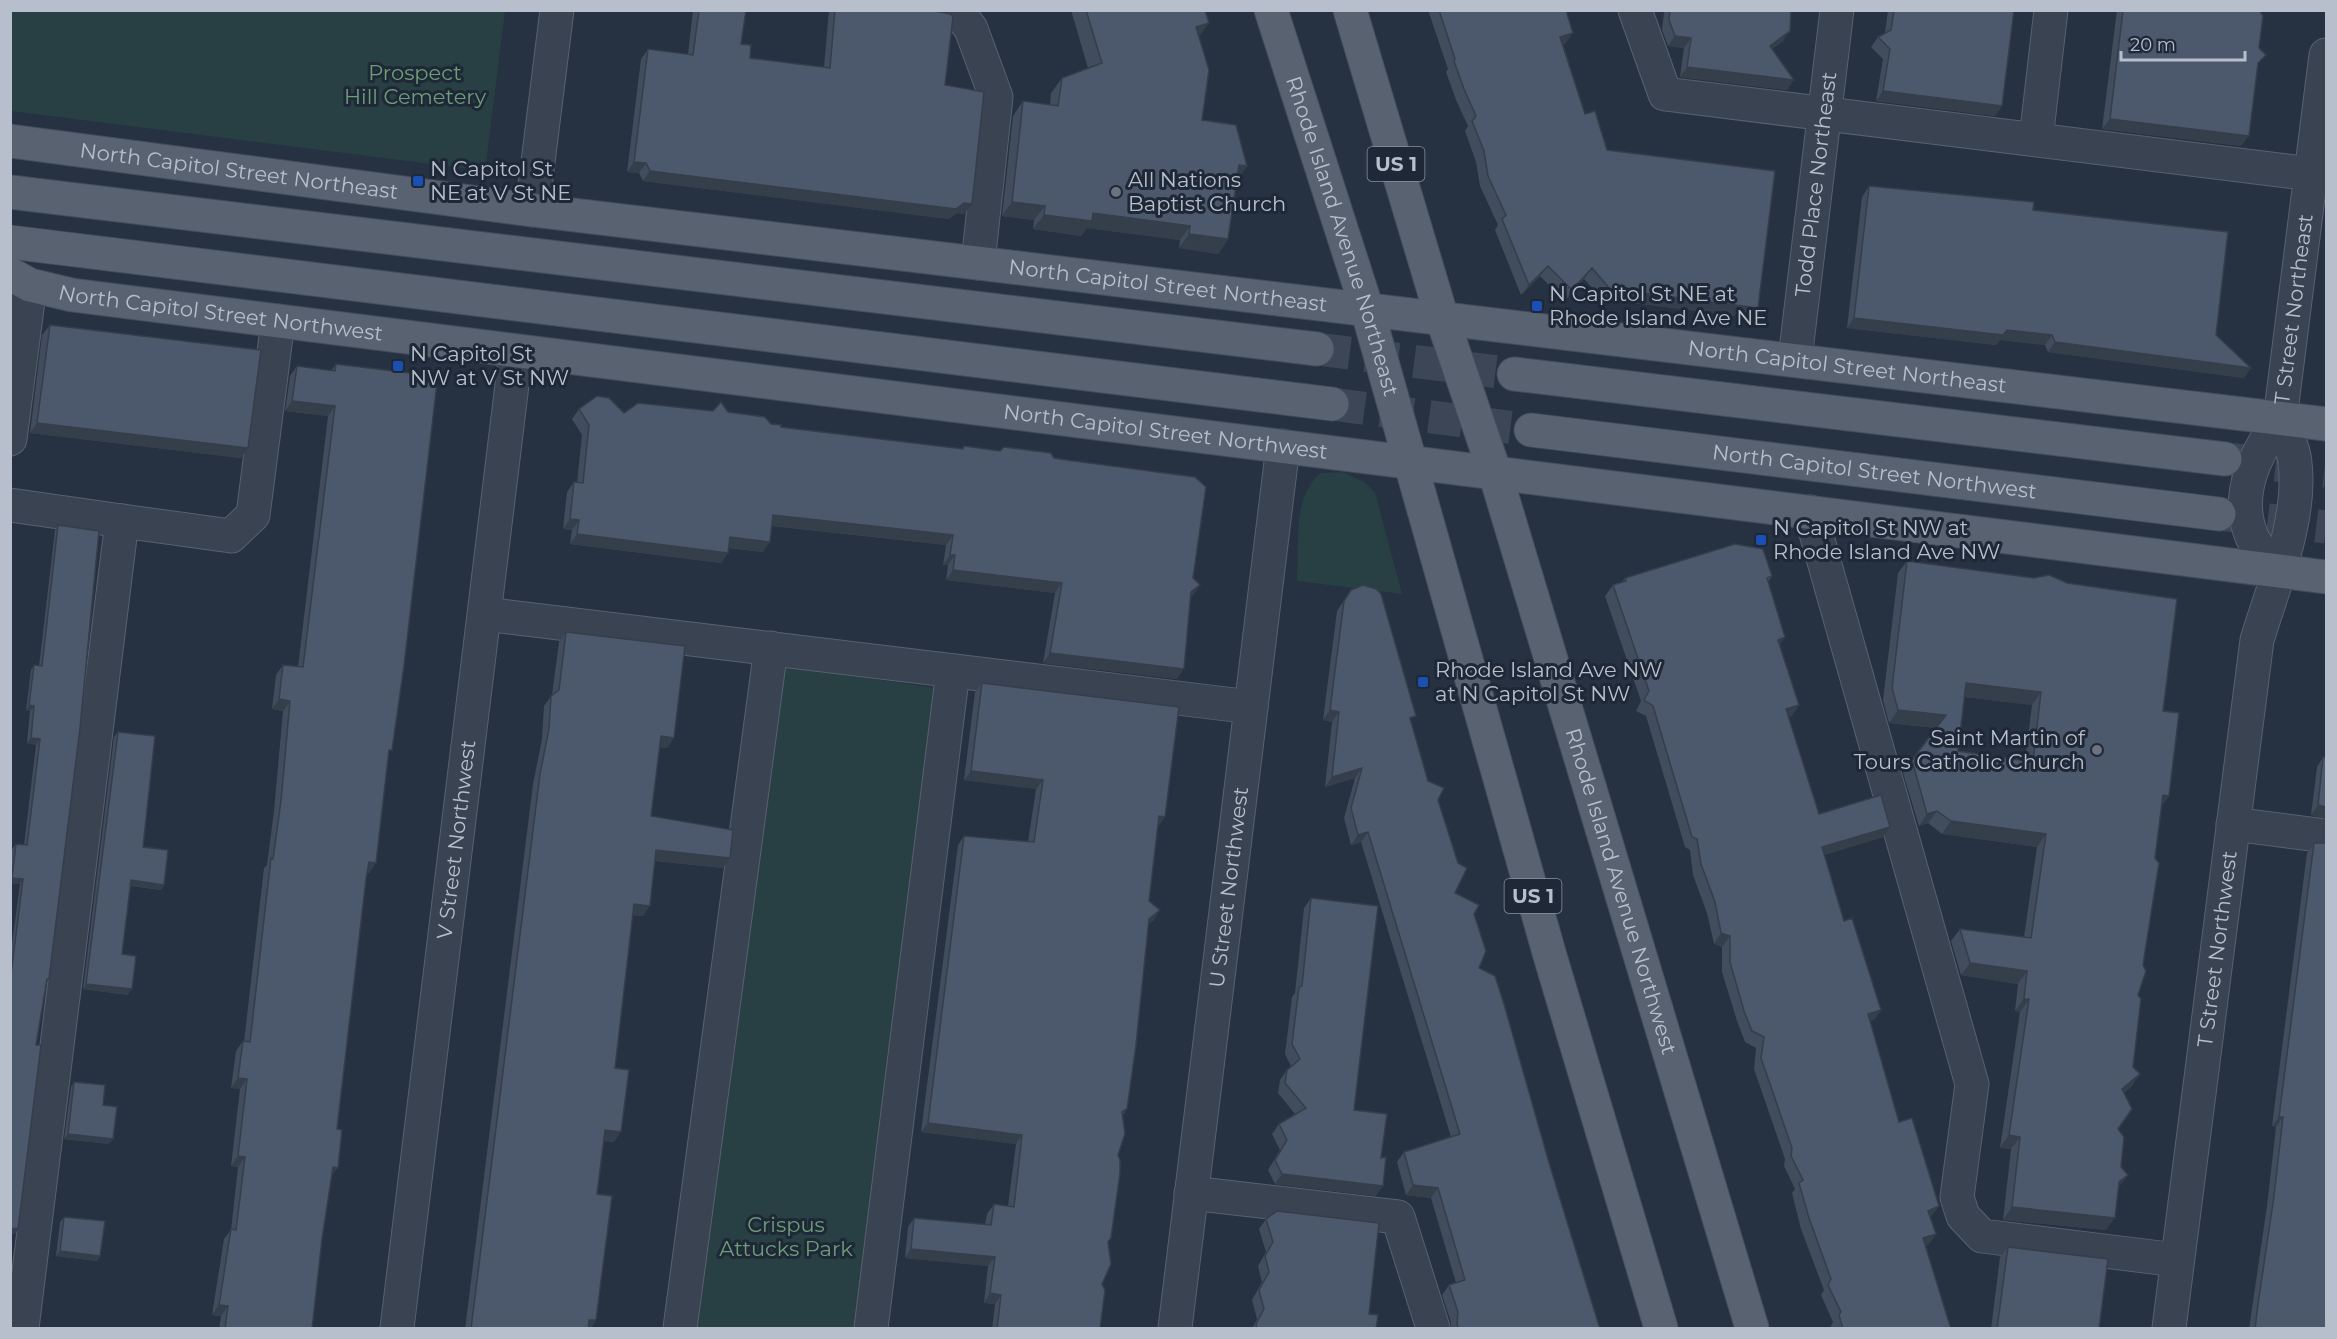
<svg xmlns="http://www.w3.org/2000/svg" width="2337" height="1339" font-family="Montserrat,sans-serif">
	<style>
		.green { fill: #283f43 }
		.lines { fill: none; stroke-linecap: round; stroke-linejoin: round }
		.major-tunnel { stroke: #3c4657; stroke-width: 33; stroke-dasharray: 33 16; stroke-linecap: butt }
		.minor-casing { stroke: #58616f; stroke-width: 35 }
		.major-casing { stroke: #444c5b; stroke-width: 35 }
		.minor { stroke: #3a4352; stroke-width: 33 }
		.major { stroke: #586271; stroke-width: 33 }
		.wall { fill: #414c5c; fill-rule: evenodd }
		.shaded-wall { fill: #353e4b }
		.building { fill: #4c586b; stroke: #353e4b; stroke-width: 1.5; fill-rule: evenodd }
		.transit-dot { fill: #1a4fb4; stroke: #1f2837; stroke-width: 2 }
		.worship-dot { fill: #6b7280; stroke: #1f2837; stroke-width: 2 }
		.labels { text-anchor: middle; stroke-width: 6; stroke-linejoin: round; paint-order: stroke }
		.shield { fill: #1f2837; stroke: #89929f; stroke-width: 1.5 }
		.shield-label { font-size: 20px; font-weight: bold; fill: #b7bfcc }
		.park-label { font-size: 21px; fill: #6d9d79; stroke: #1f2837 }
		.poi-label { font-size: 21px; fill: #b7bfcc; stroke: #1f2837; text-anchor: start }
		.street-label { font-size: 21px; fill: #b7bfcc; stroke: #1f2837 }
	</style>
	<rect width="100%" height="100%" fill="#263142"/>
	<path class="green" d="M11,10L505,11L486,163L479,170L11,111Z
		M1343,472L1364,482L1375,492L1402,594L1297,581C1299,547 1292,497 1320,473Z
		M782,666L937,688L854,1328H695Z"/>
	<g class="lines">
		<path class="major-tunnel" d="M1317,349L1514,374
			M1332,404L1531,430
			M2227,459L2326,471
			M2219,514L2326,527"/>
		<defs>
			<g id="minor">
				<path d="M957,10L971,29L996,97L978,263"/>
				<path d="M1635,10L1665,94L2311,174"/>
				<path d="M2036,139L2051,10"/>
				<path d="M532,210L557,10"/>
				<path id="s1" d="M1795,359L1837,10"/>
				<path d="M10,439L30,285"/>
				<path d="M10,505L122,521"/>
				<path d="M1810,512L1972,1084L1957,1197L1963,1216L1982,1236L2177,1260"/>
				<path id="s2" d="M2277,571C2269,560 2257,549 2252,537C2234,494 2256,453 2280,419L2326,55"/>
				<path d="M485,614L1251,707"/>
				<path d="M2233,824L2326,836"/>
				<path d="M1191,1193L1398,1217L1433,1328"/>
				<path d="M22,1328L122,521L231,536L253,515L278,321"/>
				<path id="s3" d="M397,1328L516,352"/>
				<path d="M680,1328L771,648"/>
				<path d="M871,1328L953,671"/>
				<path id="s4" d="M1175,1328L1283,446"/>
				<path id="s5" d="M2169,1328L2257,640C2273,587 2302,518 2295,463C2294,448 2285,433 2280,419"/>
			</g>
			<g id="major">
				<path id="s6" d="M1271,10L1367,309L1550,956L1661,1328"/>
				<path id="s7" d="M1350,10L1442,318L1495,473L1752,1328"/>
				<path id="s8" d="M10,141L532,210L2326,424"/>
				<path d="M10,192L1317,349"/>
				<path d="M10,242L1332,404"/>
				<path id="s9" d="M10,274L30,285L72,295L2326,577"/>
				<path d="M1514,374L2225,459"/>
				<path id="s10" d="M1531,430L2219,514"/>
			</g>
		</defs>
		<use href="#minor" class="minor-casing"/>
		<use href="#major" class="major-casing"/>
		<use href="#minor" class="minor"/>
		<use href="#major" class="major"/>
	</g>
	<path class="wall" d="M693,10H746L741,44L750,58L824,67L829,10H929L945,85L964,214L957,213L949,219L643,181L639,173L627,172L641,59L648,49L688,54Z
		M1071,10H1205L1199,37L1202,120L1247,166L1237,181L1228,239L1218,254L1179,248L1180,240L1087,228L1081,236L1033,229L1034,220L1002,216L1013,116L1023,101L1050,105L1051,93L1062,78L1088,68Z
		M1428,10H1566V43L1563,44L1585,114L1607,150L1758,308L1751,318L1603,299L1584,279L1565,301L1540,276L1521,295L1495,230L1498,225L1480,186L1476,162L1465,131L1468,126L1456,100L1446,72L1448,69Z
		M1791,10L1783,41L1772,49L1787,90L1680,77L1684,48L1668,46L1662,30L1664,12L1655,11Z
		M1888,10H2014L2002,106L1995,116L1876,101L1883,59L1871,47L1878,37L1885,33Z
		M2117,10H2259V48L2257,67L2241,146L2102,129Z
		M1869,186L2033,210L2216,335L2244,378L2048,352L2045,345L2000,340L1996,345L1847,328L1862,197Z
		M50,325L248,448L241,458L30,433L42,335Z
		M336,364L388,756L376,863L369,873L367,872L366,879L332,1176L322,1239L312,1329H219L221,1316L212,1315L224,1239L231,1230L238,1167L231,1166L240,1089L231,1088L236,1051L243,1041L244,1042L264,868L267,865L274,811L283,711L272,709L276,675L283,665L298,667L328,416L285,411L290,376L297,366L331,371Z
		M579,409L624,413L728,412L781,427L962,449L964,446L1054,458L1200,585L1193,595L1191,597L1177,679L1043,663L1055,593L946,580L948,565H943L946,545L772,526L763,552L728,548L721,563L570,544L572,530L563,529L567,492L574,482L577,483L582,435L572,419Z
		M58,525L46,984L36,1045L18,1229L15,1234H10V958L20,884L10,883V864L12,849L16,844L24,845L36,745L27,743L30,711L26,710L31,670L34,665L39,666L55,530Z
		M1907,561L2163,711L2169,796L2161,806L2138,995L2133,1067L2140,1074L2131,1087L2124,1093L2118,1129L2119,1188L2106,1230L2003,1220L2011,1149L2000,1148L2020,1012L2015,1011L2018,984L1961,975L1951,941L1960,929L2024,937L2037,847L1942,834L1928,823L1919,826L1903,773L1936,728L1889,723L1883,700L1898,573ZM1965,697L2032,705L2025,761L1958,751Z
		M1772,576L1768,582L1792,716L1788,717L1819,814L1883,837L1824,855L1844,921L1881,1010L1874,1020L1870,1021L1899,1122L1931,1217H1930L1936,1234L1928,1245L1925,1246L1951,1329H1832L1831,1326L1833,1322L1821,1295L1824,1290L1801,1229L1792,1193L1795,1189L1784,1166L1785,1159L1754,1069L1756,1048L1745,1042L1737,1021L1722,972V947L1714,944L1707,913L1693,875L1690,850L1685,847L1646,716L1636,711L1641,701L1605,596L1613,585L1622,582L1625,578Z
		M1351,590L1411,723L1428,781L1438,800L1455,893L1474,914L1479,968L1550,1166L1600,1329H1451V1322L1442,1295L1449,1285L1456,1283L1431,1198L1406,1195L1397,1162L1404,1152L1451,1137L1361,842L1351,845L1344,818L1355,778L1325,787L1332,722L1323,720L1337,611Z
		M566,632L674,738L667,748L659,747L651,816L723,868L655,861L643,916L632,915L615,1068L614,1142L604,1141L597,1194L596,1320L590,1329H465L533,784L542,739L544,706L552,695L559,642Z
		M982,683L1158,827H1157L1149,901L1154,920L1148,924L1127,1109L1123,1115L1102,1284L1100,1329H992L995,1304L984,1303L988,1266L905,1258L908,1227L914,1218L985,1224L987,1214L994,1204L1008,1206L1016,1144L921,1132L958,845L964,836L1028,842L1036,789L964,780L975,692Z
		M118,732L143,847L164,885L161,890L131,886L122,954L128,995L83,989L114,737Z
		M2323,757L2326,819L2311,815L2317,767Z
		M2314,843L2326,1329H2249L2267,1206L2276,1127L2272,1126L2307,853Z
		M1311,898L1354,1110L1376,1196L1275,1184L1268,1170L1280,1150L1272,1134L1279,1124L1295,1114L1278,1093L1280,1080L1287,1070L1291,1066L1285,1054L1292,997L1295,993L1304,908Z
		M74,1082L103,1105L109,1144L64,1139L71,1087Z
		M64,1217L100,1256L97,1261L56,1256L60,1222Z
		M1266,1219L1369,1314L1376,1329H1252L1257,1319L1252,1300L1262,1282L1258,1266L1266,1252L1259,1229Z
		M2008,1247L2099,1329H1991L2000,1257Z"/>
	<path class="shaded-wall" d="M1209,23L1198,38L1196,27Z
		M1790,31L1783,41L1763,56L1770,46Z
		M1573,33L1566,43L1553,47L1560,37Z
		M1675,36L1691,38L1684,48L1668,46Z
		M1687,67L1794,80L1787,90L1680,77Z
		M1883,91L2002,106L1995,116L1876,101Z
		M2110,119L2249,136L2241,146L2102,129Z
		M634,162L646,163L639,173L627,172Z
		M1239,165L1247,166L1237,181Z
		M650,171L964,203L972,204L964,214L957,213L949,219L643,181Z
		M1012,202L1045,206L1034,220L1002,216Z
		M1093,213L1190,226L1180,240L1087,228L1081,236L1033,229L1044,215Z
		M1189,234L1228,239L1218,254L1179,248Z
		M1548,266L1540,276L1521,295L1529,285Z
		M1592,268L1584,279L1565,301L1572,290Z
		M1610,289L1758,308L1751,318L1603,299Z
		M1854,318L2007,330L2052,335L2045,345L2000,340L1996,345L1847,328Z
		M2055,342L2251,368L2244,378L2048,352Z
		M292,401L335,406L328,416L285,411Z
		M37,423L248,448L241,458L30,433Z
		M773,515L953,535L946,545L766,525Z
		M570,519L579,520L572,530L563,529Z
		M577,534L728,553L721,563L570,544Z
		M730,537L770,542L763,552L723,547Z
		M950,555H955L948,565H943Z
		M953,570L1062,583L1055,593L946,580Z
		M1200,585L1193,595L1184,602L1191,592Z
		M1785,637L1778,648V640Z
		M1050,653L1184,669L1177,679L1043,663Z
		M1966,683L2041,692L2032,705L1957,696Z
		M279,699L290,701L283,711L272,709Z
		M29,705L34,706L30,711L26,710Z
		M1799,705L1792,716L1779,720L1786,709Z
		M1330,710L1339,712L1332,722L1323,720Z
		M1898,710L1946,715L1937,728L1889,723Z
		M661,736L674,738L667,748L654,746Z
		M31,738L40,739L36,745L27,743Z
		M1362,768L1355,778L1325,787L1332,777Z
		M971,771L1043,780L1036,789L964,780Z
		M2163,795L2169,796L2160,808Z
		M2318,805L2326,807V819L2311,815Z
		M1937,811L1928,823L1919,826L1927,814Z
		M1159,816L1165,817L1158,827L1152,826Z
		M1951,821L2046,834L2037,847L1942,834Z
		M1890,827L1883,837L1815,858L1822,847Z
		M1368,832L1361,842L1351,845L1358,835Z
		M656,850L730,858L723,868L649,860Z
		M369,862L376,863L369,873L362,872Z
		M12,878L23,879L20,884L10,883V880Z
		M131,880L164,885L161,890L128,885Z
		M634,904L650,906L643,916L627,914Z
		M1160,910L1154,920L1142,929L1149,919Z
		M1721,933L1730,936L1722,947L1714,944Z
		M1970,963L2027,971L2018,984L1961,975Z
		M86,984L132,989L128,995L83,989Z
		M2024,999H2029L2020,1012L2015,1011Z
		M1881,1010L1874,1020L1860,1025L1868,1014Z
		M2140,1074L2131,1087L2113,1102L2122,1089Z
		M238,1078L247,1079L240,1089L231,1088Z
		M2279,1117H2283L2276,1127L2272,1126Z
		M928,1123L1022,1135L1016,1144L921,1132Z
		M605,1130L621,1132L614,1142L598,1140Z
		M68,1134L113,1139L109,1144L64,1139Z
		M2009,1135L2020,1137L2011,1149L2000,1148Z
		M238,1156L245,1157L238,1167L231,1166Z
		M333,1167L338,1168L330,1178Z
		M1282,1174L1383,1186L1376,1196L1275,1184Z
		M2128,1175L2119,1187V1182Z
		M1413,1185L1438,1188L1431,1198L1406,1195Z
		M1939,1206L1931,1217L1920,1221L1928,1211Z
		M2012,1207L2115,1218L2106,1230L2003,1220Z
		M10,1228L18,1229L15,1234H10Z
		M1936,1234L1928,1245L1915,1249L1923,1238Z
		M911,1249L995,1257L988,1266L905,1258Z
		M60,1251L100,1256L97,1261L56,1256Z
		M990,1293L1001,1295L995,1304L984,1303Z
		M219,1305L228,1306L221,1316L212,1315Z
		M589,1320H596L590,1329H583Z"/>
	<path class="building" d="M699,10H746L741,44L751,45L750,58L830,68L835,10H929L951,14L953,17L945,85L984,92L972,204L964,203L956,209L650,171L646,163L634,162L648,49L693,55Z
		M1086,10H1205L1209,23L1196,27L1209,70L1202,120L1236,125L1247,166L1239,165L1228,239L1189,234L1190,226L1093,213L1092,221L1044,215L1045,206L1012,202L1023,101L1058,106L1062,78L1102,63Z
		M1439,10H1566L1573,33L1560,37L1585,114L1595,111L1607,150L1775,171L1758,308L1610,289L1592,268L1572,290L1548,266L1529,285L1502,219L1506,215L1488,176L1484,151L1472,121L1476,116L1464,89L1454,61L1455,59Z
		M1670,10H1791L1790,31L1770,46L1794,80L1687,67L1691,38L1675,36L1669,20Z
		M1894,10H2014L2002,106L1883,91L1890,49L1878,37L1891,30Z
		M2123,10H2259L2263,16L2259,48L2266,55L2258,63L2249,136L2110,119Z
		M1869,186L2034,202L2033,210L2228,232L2216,335L2251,368L2055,342L2052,335L2007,330L2003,335L1854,318Z
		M50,325L261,350L248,448L37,423Z
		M336,364L426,375V381L437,383L404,666L392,750H389L376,863L369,862L366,879L337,1129L342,1130L338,1168L333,1167L322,1239L312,1329H225L228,1306L219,1305L231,1229L236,1230L245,1157L238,1156L247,1079L238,1078L243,1041L250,1042L271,858L273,859L281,801L290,701L279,699L283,665L303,667L335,406L292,401L297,366L335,371Z
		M597,396L609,398L624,413L638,403L713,411L721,402L728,412L765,417L771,424L781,425V427L963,449L964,446L1000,451L1004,447L1051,453L1054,458L1067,460L1195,477L1206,487L1193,578L1200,585L1191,592L1184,669L1050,653L1062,583L953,570L955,555H950L953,535L773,515L770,542L730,537L728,553L577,534L579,520L570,519L574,482L583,483L589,425L579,409Z
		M58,525L99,531L80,728L49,979H47L36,1045H41L18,1229L10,1228V982L23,879L12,878L16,844L27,845L40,739L31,738L34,706L29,705L34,665L42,666Z
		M1735,544L1763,549L1772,576L1767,578L1785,637L1778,640L1799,705L1786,709L1819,814L1881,795L1890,827L1822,847L1844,921L1852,918L1881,1010L1868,1014L1899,1122L1912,1118L1939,1206L1928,1211L1936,1234L1923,1238L1951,1329H1843L1839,1315L1841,1312L1828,1285L1831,1279L1809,1218L1799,1183L1803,1180L1791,1156L1792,1148L1761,1058L1764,1037L1752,1031L1744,1011L1730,962V936L1721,933L1715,902L1701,864L1697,839L1692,837L1653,706L1644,700L1649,691L1613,585L1626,581L1625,578Z
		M1907,561L2034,578L2049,575L2067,583L2177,599L2163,711L2179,713L2169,796L2163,795L2155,858L2159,863L2143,965L2146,971L2138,995L2141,999L2133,1067L2140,1074L2122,1089L2132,1109L2118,1129L2124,1137L2121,1167L2128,1175L2119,1182L2115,1218L2012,1207L2020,1137L2009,1135L2029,999H2024L2027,971L1970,963L1960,929L2031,938L2046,834L1951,821L1937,811L1927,814L1912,760L1946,715L1898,710L1892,688ZM1966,683L2041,692L2033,762L1958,751Z
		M1363,585L1376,589L1381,594L1416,716L1410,718L1428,781L1444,788L1438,800L1458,863L1467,868L1455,893L1479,905L1474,914L1486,951L1479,968L1495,976L1504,1004L1550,1166L1600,1329H1459L1457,1324L1458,1312L1449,1285L1465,1280L1438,1188L1413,1185L1404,1152L1460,1134L1368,832L1358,835L1351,808L1362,768L1332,777L1339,712L1330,710L1344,601L1351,590Z
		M566,632L685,646L674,738L661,736L651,816L733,830L730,858L656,850L650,906L634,904L615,1068L629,1070L621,1132L605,1130L597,1194L612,1196L596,1320H589L588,1329H471L540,774L549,729L551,696L559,690Z
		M982,683L1179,707L1165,817L1159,816L1149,901L1160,910L1149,919L1136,1045L1127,1109L1122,1112L1125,1134L1118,1155L1120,1160V1173L1111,1238L1108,1242L1111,1264L1102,1284L1105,1290L1100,1329H997L1001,1295L990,1293L995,1257L911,1249L914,1218L991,1225L994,1204L1014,1207L1022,1135L928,1123L964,836L1034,842L1043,780L971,771Z
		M118,732L155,736L143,847L168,850L164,885L131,880L122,954L136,956L132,989L86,984Z
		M2323,757L2326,758V807L2318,805Z
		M2314,843H2326V1329H2255L2258,1304L2274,1196L2283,1117H2279Z
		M1311,898L1378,906L1354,1110L1387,1114L1381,1158L1386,1157L1383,1186L1282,1174L1275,1160L1287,1140L1279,1124L1306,1108L1285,1083L1287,1070L1300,1059L1292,1044L1299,987L1302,986Z
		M74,1082L105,1085L103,1105L117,1107L113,1139L68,1134Z
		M1277,1211L1379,1223L1369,1314L1378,1315L1376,1329H1257L1256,1324L1264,1309L1259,1290L1269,1272L1265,1256L1273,1242L1266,1219Z
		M64,1217L105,1221L100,1256L60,1251Z
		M2008,1247L2108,1259L2099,1329H1997Z"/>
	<g class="transit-dot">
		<rect x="412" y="175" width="12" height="12" rx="3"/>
		<rect x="1531" y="300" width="12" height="12" rx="3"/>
		<rect x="392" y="360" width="12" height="12" rx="3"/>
		<rect x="1755" y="534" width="12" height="12" rx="3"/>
		<rect x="1417" y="676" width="12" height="12" rx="3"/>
	</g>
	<g class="worship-dot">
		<circle cx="1116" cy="192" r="6"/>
		<circle cx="2097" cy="750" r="6"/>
	</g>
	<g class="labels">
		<g class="shield">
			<rect x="1367.5" y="147" width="57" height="34" rx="4.5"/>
			<rect x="1504.5" y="879" width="57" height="34" rx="4.5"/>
		</g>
		<g class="shield-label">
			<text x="1396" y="171">US 1</text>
			<text x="1533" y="903">US 1</text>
		</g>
		<g class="park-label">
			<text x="415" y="80">Prospect<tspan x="415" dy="24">Hill Cemetery</tspan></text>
			<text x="786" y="1232">Crispus<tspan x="786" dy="24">Attucks Park</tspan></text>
		</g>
		<g class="poi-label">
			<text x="430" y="176">N Capitol St<tspan x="430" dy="24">NE at V St NE</tspan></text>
			<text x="1128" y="187">All Nations<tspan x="1128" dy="24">Baptist Church</tspan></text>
			<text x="1549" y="301">N Capitol St NE at<tspan x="1549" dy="24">Rhode Island Ave NE</tspan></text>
			<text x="410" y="361">N Capitol St<tspan x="410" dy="24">NW at V St NW</tspan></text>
			<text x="1773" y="535">N Capitol St NW at<tspan x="1773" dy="24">Rhode Island Ave NW</tspan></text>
			<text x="1435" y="677">Rhode Island Ave NW<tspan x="1435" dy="24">at N Capitol St NW</tspan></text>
			<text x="2085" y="745" text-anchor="end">Saint Martin of<tspan x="2085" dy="24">Tours Catholic Church</tspan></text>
		</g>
		<g class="street-label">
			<text dy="7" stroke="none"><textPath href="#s8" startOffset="231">North Capitol Street Northeast</textPath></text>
			<text dy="7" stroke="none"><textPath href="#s1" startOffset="176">Todd Place Northeast</textPath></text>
			<text dy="7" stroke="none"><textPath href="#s6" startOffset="237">Rhode Island Avenue Northeast</textPath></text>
			<text dy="7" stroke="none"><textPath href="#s8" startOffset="1167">North Capitol Street Northeast</textPath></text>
			<text dy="7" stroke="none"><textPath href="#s2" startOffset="280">T Street Northeast</textPath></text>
			<text dy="7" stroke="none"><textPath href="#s9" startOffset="216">North Capitol Street Northwest</textPath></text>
			<text dy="7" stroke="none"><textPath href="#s8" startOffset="1851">North Capitol Street Northeast</textPath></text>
			<text dy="7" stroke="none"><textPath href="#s9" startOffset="1168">North Capitol Street Northwest</textPath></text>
			<text dy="7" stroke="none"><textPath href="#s10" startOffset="346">North Capitol Street Northwest</textPath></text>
			<text dy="7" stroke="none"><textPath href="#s3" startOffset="492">V Street Northwest</textPath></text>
			<text dy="7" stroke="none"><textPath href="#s4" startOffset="444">U Street Northwest</textPath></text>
			<text dy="7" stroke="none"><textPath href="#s7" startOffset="922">Rhode Island Avenue Northwest</textPath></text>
			<text dy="7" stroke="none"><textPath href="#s5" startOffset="382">T Street Northwest</textPath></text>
		</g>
	</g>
	<rect width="2337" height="1339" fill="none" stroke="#b7bfcc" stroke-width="24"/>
	<path d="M2121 51v9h124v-9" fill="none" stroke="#b7bfcc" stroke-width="3"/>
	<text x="2130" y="51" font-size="18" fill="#b7bfcc" stroke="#1f2837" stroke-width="4.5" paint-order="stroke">20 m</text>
</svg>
